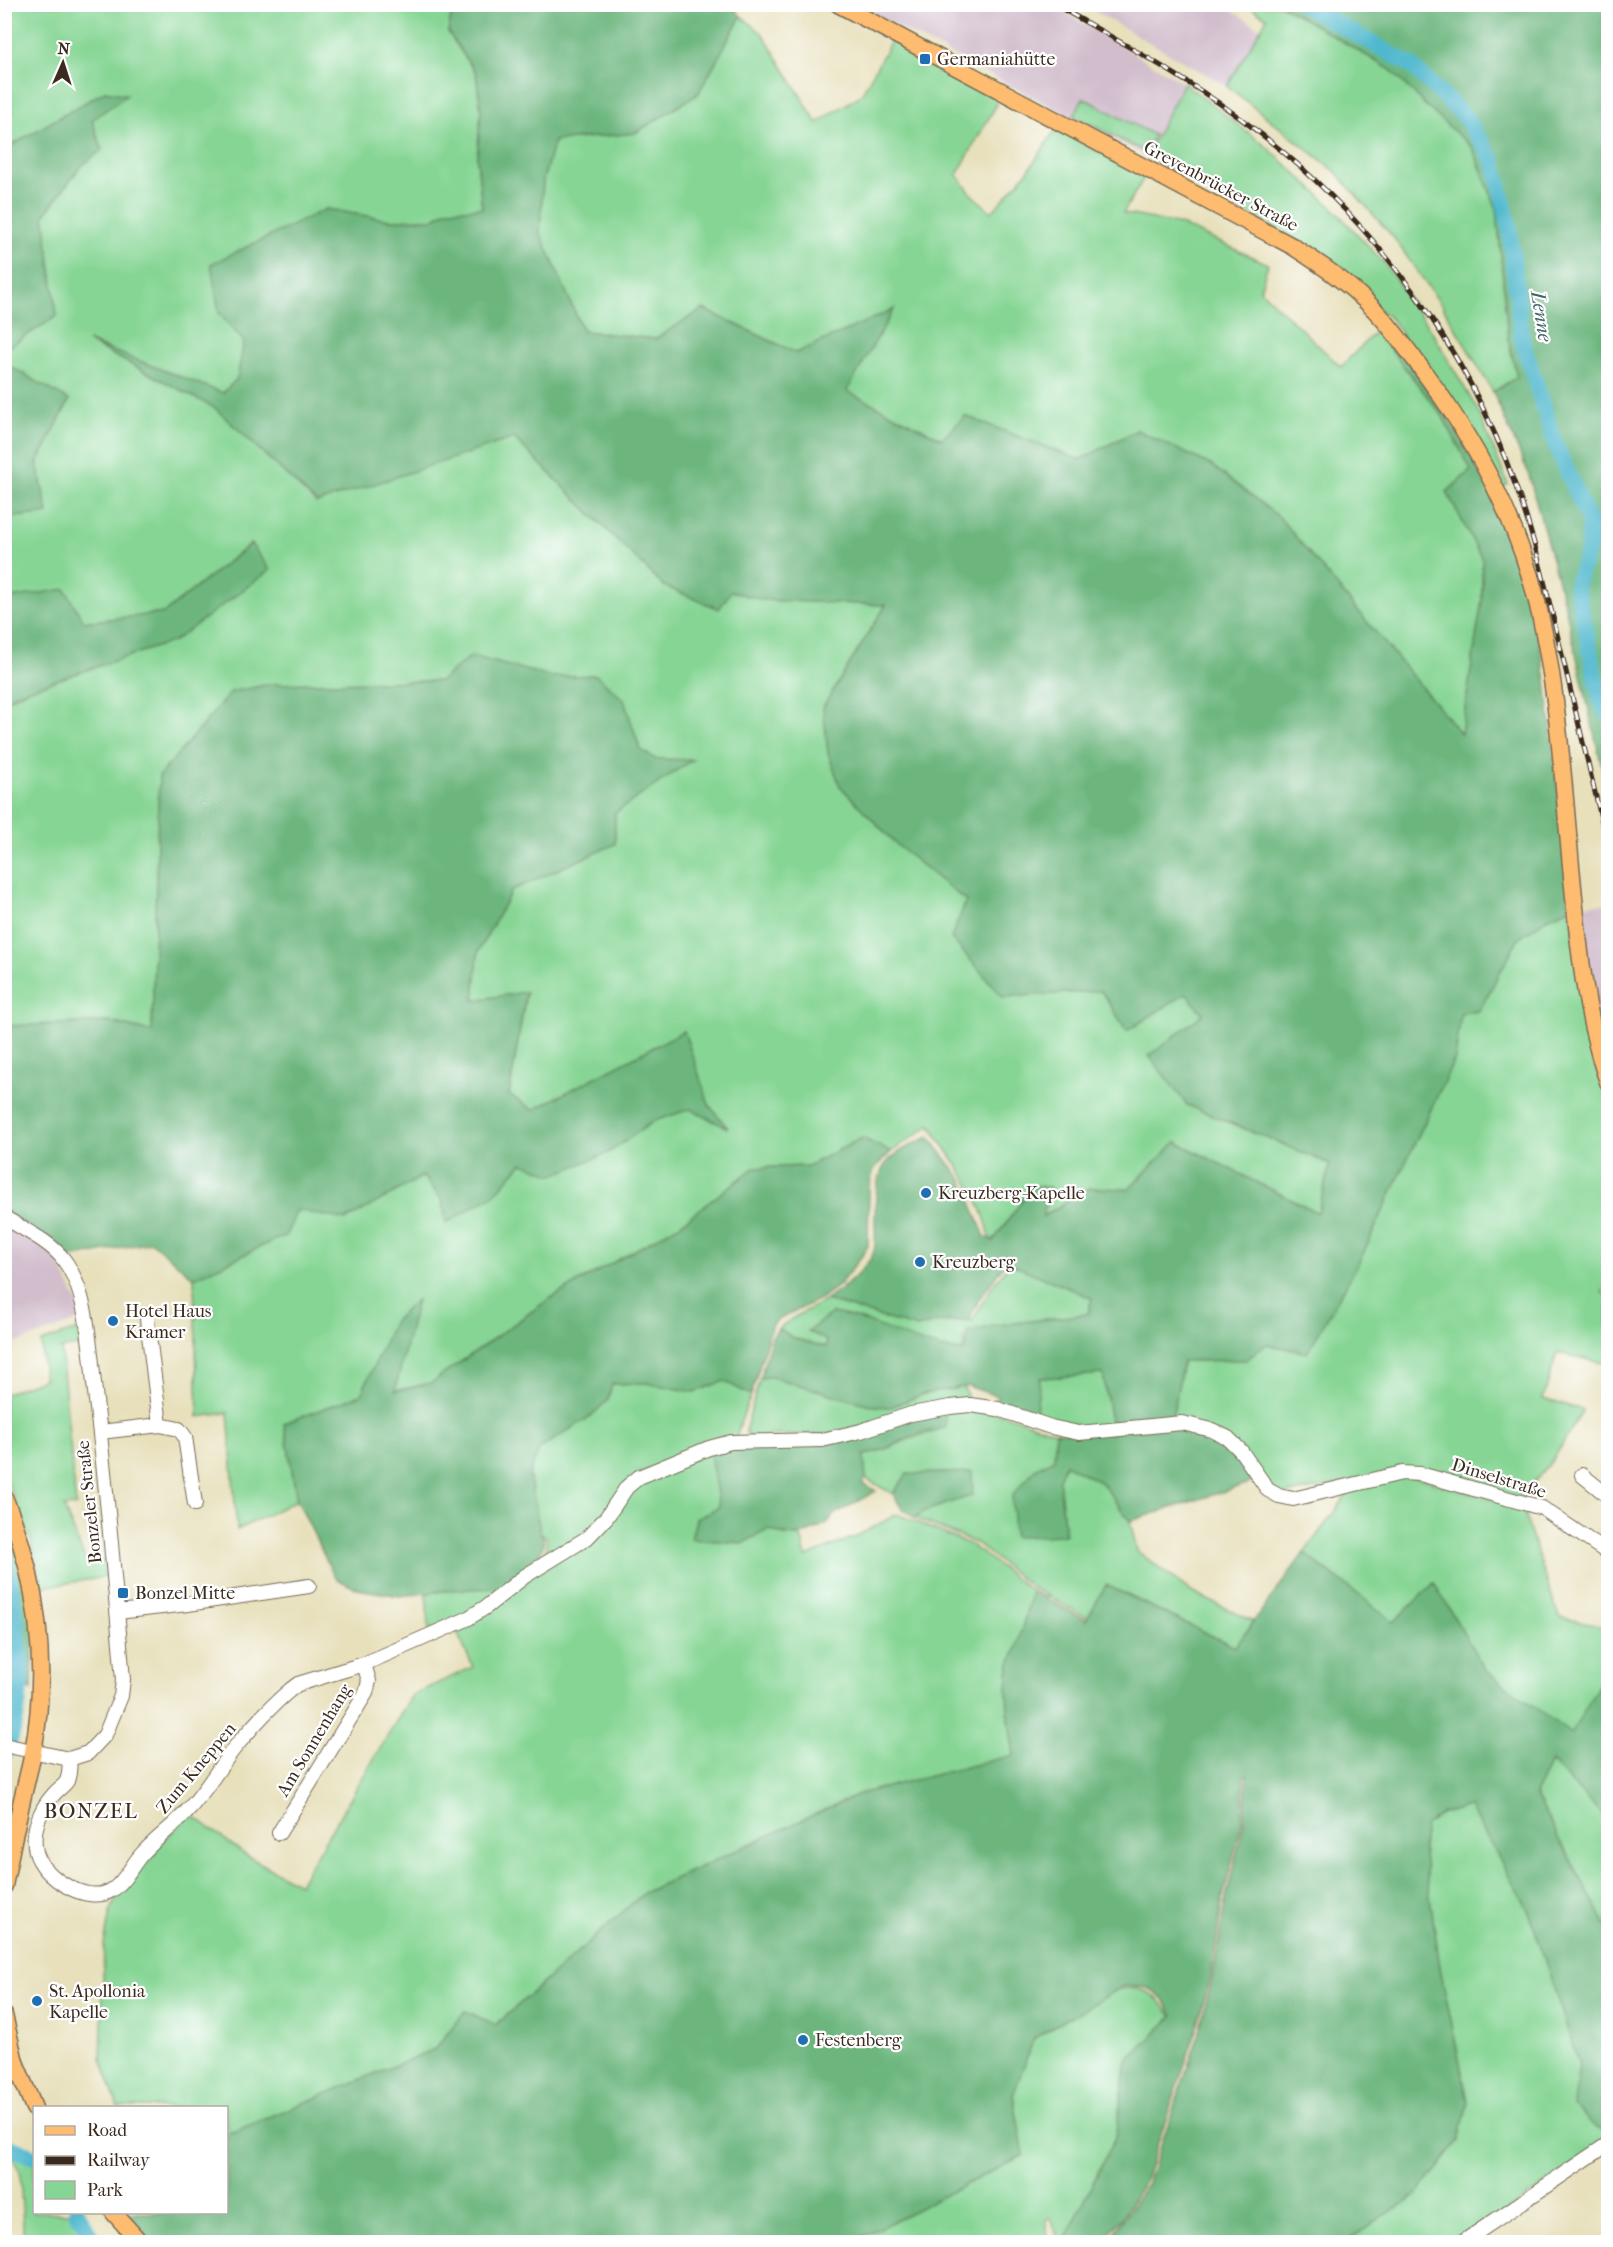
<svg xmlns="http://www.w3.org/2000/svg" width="1613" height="2247" font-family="'IM FELL French Canon',serif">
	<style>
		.industrial { fill: #d1bdcc }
		.green { fill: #86d594; stroke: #608059; stroke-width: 1.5 }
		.forest { fill: #6cb67e; stroke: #54704e; stroke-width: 1.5 }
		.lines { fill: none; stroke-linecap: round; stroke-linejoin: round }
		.river { stroke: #4fb8cd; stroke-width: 16 }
		.minor-casing { stroke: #776a55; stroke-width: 16 }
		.major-casing { stroke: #776a55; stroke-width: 19 }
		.minor { stroke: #fff; stroke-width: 14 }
		.major { stroke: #fdbc6f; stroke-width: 16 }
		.rail-casing { stroke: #3b2a1e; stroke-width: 5 }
		.rail { stroke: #fff; stroke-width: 3; stroke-dasharray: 9; stroke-linecap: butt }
		.poi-dot { fill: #1f6fb2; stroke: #fff; stroke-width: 2 }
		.labels { text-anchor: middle; stroke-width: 4.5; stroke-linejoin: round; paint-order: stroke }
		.poi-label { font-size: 18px; fill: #3b2a1e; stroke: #fff; text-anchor: start }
		.street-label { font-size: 18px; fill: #3b2a1e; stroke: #fff }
		.water-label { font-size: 20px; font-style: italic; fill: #436364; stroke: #fff }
		.quarter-label { font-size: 21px; letter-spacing: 1.5px; fill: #3b2a1e; stroke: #fff }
	</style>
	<rect width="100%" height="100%" fill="#fff"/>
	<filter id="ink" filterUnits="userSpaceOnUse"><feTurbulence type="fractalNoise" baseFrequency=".0167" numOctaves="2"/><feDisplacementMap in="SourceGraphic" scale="12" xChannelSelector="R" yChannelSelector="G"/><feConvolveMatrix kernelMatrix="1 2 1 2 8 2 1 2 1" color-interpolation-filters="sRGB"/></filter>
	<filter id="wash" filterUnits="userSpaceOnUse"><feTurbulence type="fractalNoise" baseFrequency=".008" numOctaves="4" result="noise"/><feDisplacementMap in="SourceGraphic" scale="24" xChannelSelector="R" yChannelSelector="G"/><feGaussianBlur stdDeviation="1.35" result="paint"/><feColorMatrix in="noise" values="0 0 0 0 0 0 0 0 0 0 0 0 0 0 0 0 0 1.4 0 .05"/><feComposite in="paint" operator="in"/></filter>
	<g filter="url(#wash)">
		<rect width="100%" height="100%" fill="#e7e0bb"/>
		<path class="industrial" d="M856,5H1052L1184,83L1146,156Z
			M1083,5H1224L1261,29L1227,86Z
			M1606,903L1608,911V1068L1593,1008L1581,906Z
			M4,1222L42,1245L57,1259L78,1304L80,1320L5,1347Z"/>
		<path class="green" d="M5,5H453L448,32L476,73L481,111L477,158L482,208L447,210L433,219L390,220L326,209L219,313L245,342L237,379L223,393L94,345L215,408L316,503L514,438L664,586L731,591L763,600L886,605L823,707L840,786L896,844L966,901L1003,997L1101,991L1127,1031L1186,993L1203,1014L1150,1056L1187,1105L1330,1164L1318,1213L1176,1142L1128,1189L1089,1188L1042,1217L1033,1186L994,1241L990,1239C983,1195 953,1161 930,1125L891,1152L862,1138L808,1166L754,1168L679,1225L551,1298L431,1383L394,1391L416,1301L394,1321L361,1395L284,1423L297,1500L237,1530L228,1413L198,1417L194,1278L286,1235L297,1210L346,1220L423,1176L442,1200L446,1222L494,1195L522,1163L608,1153L654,1121L690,1109L726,1127L709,1105L684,1031L533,1110L509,1095L526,993L474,1000L478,952L512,890L615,844V813L691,760L655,759L640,749L624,700L596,675L552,677L471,656L440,681L270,684L159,776L152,1032L109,1022L5,1026V701L269,570L250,544L164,613L83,622L65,589L5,599V518L48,513L37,464L69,401L5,363V349L57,316L44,215L80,167L101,150L92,120L126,95L105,91L5,149V115L13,112L5,85Z
			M1247,5H1281L1391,70L1428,108L1473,148L1497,210L1508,338L1517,377L1493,392L1443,307L1393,237L1335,171L1227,86L1267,18Z
			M741,16L763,34L817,123L861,95L891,41L1000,98L957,175L973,196L992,212L1028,171L1056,129L1145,176L1123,213L1181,225L1268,264L1260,290L1341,367L1376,331L1442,415L1471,470L1447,492L1482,559V600L1461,734L1279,517L1137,430L1080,460L965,416L943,439L846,391L893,310L796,353L704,309L655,339L583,331L540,232L543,180L554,141L635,133L698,94Z
			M1184,83L1267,147L1331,206L1385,264L1432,332L1477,409L1508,484L1501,488L1392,320L1299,242L1146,156Z
			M1083,98L1154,135L1145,152L1074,116Z
			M1570,908L1595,1068L1608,1096V1285L1602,1292L1608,1296V1364L1557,1353L1543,1399L1583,1410L1554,1458L1526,1492L1523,1499L1417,1470L1282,1495L1172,1419L1183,1361L1246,1360L1266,1344L1307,1353L1358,1264L1455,1058L1461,1013L1479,1011L1518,939L1549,917Z
			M1010,1263L1092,1298L1088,1314L998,1325L966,1333L963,1351L944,1350L900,1336L827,1341L826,1347L796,1339L778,1329L793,1318L826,1300L917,1328L938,1322L972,1321L991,1288Z
			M82,1328L83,1345L61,1349L76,1506L64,1507L86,1562L104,1560L106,1577L42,1587L30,1538L5,1476L4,1394L44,1379L41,1342Z
			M1103,1374L1112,1429L1079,1432L1035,1420L1039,1378Z
			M771,1376L841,1397L875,1406L891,1407L923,1394L964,1387L967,1395L963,1401L834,1434L749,1436L746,1433V1428L760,1378Z
			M724,1381L751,1395C748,1404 736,1431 737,1437L639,1474L595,1527L539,1560L546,1550L547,1537L540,1533L529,1474L539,1449L591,1416L611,1384L646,1383L695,1391Z
			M968,1409L998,1413L1056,1432L1054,1459L1035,1469L1065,1535L1059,1479L1065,1464L1102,1483L1130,1521L1137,1551L1193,1593L1255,1622L1235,1647L1106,1585L1088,1618L1033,1588L976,1543L915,1518L925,1511L973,1495L907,1474L893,1494L866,1479L863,1455C889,1452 909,1435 935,1432L945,1411Z
			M710,1452L719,1507L696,1519L743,1543L769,1529L784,1535L801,1536L806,1557L855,1537L897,1514L971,1545L1032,1591L1016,1651C1000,1673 1010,1729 1014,1755L859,1794L644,1893L496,2025L465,2011L435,2049L233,2132L227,2131L226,2108L118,2107L101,2059L104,1945L110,1912L121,1889L144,1859L191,1814L247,1856L299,1884L412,1695L473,1667L452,1622L429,1631L426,1593L461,1589L504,1588L551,1565L638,1483Z
			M1407,1475L1522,1507L1559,1617L1608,1628V1668L1571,1735L1485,1670L1434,1584L1394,1622L1304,1553L1352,1488Z
			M1551,1762L1608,1820V1929L1535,1794Z
			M1470,1807L1529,1911L1579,2065L1575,2105L1596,2128L1608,2131V2142L1460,2242H1345L1417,2195L1459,2141L1468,2102L1440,1968L1423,1848L1426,1825L1442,1813Z
			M1118,1989C1146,1985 1158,1996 1172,2017L1127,2061L1115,2138L1064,2242H1059L1051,2218L1047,2219V2242H852L1023,2155L1013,2095L1034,2038Z
			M11,2154L34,2160V2212L76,2213L91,2242H24L20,2173Z"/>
		<path class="forest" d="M1346,4L1608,5V770L1603,772L1566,610L1528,472L1493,392L1517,377L1508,338L1497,210L1473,148L1428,108L1391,70L1281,5H1336L1345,13L1352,11Z
			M453,5H730L741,16L698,94L635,133L554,141L543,180L540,232L583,331L655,339L703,309L796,353L894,309L847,391L942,439L965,416L1080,460L1137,430L1211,465L1279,517L1461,734L1482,600V559L1447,492L1471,470L1442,415L1376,331L1380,326L1446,413L1494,499L1527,575L1546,680L1570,908L1549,917L1518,939L1479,1011L1461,1013L1455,1058L1358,1264L1307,1353L1267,1344L1246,1360L1183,1361L1170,1427H1191L1238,1448L1256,1481L1130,1521L1102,1483L1065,1464L1059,1479L1065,1535L1014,1537L1012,1496L1035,1469L1054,1459L1056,1432L1113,1433L1103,1374L1040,1378L1035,1420L995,1406L997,1396L968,1386L923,1394L891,1407L875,1406L841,1397L771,1377L760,1378L772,1337L778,1329L796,1339L826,1347L827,1341L808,1331L832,1313C877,1319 916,1348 963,1351L965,1350L969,1332L998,1325L1088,1314L1092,1298L1006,1262L979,1299L969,1320L938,1322L917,1328L826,1300C841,1290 865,1271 873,1254C877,1244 875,1232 875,1222C876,1167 879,1159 929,1137L962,1180L985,1237L993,1241L1033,1186L1050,1187L1043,1217L1089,1188L1128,1189L1176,1142L1318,1213L1330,1164L1187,1105L1149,1056L1203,1014L1186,993L1127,1031L1101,991L1003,997L951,938L966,901L896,844L840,786L828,753L823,707L886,605L763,600L731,591L719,609L664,586L514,438L317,503L215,408L87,341L223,393L237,379L244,342L219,313L211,264L326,209L390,220L433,219L447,210L482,208L477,158L481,111L476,73L448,32Z
			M105,91L127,95L92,120L102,150L80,167L44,215L57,316L5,349V149Z
			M4,363L69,400L37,464L48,513L5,518Z
			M251,544L270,570L174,641L18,693L5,701V599L65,589L84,622L164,613Z
			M471,656L552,677L596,675L624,700L640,749L655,759L692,760L615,813V844L512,890L478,952L474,1000L526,992L509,1095L533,1110L684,1031L709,1105L728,1128L690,1109L654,1121L608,1153L553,1175L522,1163L494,1195L446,1223L442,1200L423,1176L346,1220L297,1210L286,1235L194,1278L151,1242L70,1258L5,1211L4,1026L109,1022L152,1032L159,776L231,692L270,684L440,681Z
			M862,1138L891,1152L874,1169L869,1186L868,1246L861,1257L839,1285L821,1298L776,1321L771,1327L751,1395L724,1381L694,1392L646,1383L612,1384L608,1400L591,1416L539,1449L529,1475L541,1535L544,1538C544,1560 519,1574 504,1588L462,1589L400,1596L357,1589L335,1578L297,1500L284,1423L361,1395L394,1321L417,1300L395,1391L431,1383L551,1298L679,1225L754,1168L808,1166Z
			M945,1411L946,1427C936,1431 928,1431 918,1434C898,1440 886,1452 864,1455L866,1479L862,1483L876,1491L833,1515C830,1522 826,1524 819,1527C798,1538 791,1538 769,1529L743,1543L691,1539L696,1519L719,1507L710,1452L724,1448L777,1444Z
			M972,1472L973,1495L925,1511L915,1518L902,1509L893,1494L907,1474Z
			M4,1513L21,1562L34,1632L32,1691L5,1675Z
			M1304,1553L1394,1622L1434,1583L1485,1670L1571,1734L1608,1668V1820L1551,1762L1535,1794L1608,1929V2131L1596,2128L1574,2105L1579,2065L1529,1911L1470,1807L1442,1813L1426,1825L1423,1848L1440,1968L1468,2102L1459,2141L1417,2195L1345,2242H1108L1148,2183L1197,2040L1213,1976L1226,1898L1244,1824L1247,1774L1244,1776L1242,1823L1223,1896L1211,1975L1194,2037L1145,2181L1122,2218L1102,2242H1064L1115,2138L1127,2061L1173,2016L1164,2000L1149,1988L1124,1986L1034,2038L1013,2095L1024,2155L852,2242H149L121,2213L226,2212L227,2131L233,2132L435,2049L465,2011L496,2025L644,1893L859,1794L1014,1755C1010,1729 1000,1672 1016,1651L1032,1591L1086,1620L1106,1585L1235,1647Z"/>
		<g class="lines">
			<path class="river" d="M1302,4L1411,65L1464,116L1494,161L1509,225L1522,340L1556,446L1589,521V547L1576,585L1601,702L1608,714
				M4,1560C20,1619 31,1698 4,1755
				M4,2145L34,2157
				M77,2212L94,2242"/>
		</g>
	</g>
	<g filter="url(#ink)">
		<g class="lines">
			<defs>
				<path id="minor" d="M4,1217C24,1230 50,1241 64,1260C89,1294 90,1352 95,1392C107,1488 115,1584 123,1680L121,1696L105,1735L88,1753L69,1759L4,1745
					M147,1319L160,1425
					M100,1432L160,1425L179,1429L185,1437L195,1504
					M1582,1475L1608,1496
					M118,1612L188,1604L309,1586
					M69,1759C70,1766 70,1773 67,1781C64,1786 58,1789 54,1794C40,1809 31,1831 36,1852C42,1877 88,1906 112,1890C124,1883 132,1865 141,1855C155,1839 173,1827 187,1811C206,1791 219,1767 236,1746C252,1727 271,1706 290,1690L298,1684L364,1664L467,1619L486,1607L525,1576L587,1538L606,1518L627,1487L639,1477L709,1448L731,1442L822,1440L861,1431L911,1414L950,1407L970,1405L998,1409L1051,1427L1079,1433L1182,1423L1212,1430L1228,1438L1241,1451L1268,1490L1279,1496L1293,1499L1402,1473L1420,1474L1542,1508L1608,1553
					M279,1833L366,1693L369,1681L364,1664
					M1463,2242L1608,2144"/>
				<path id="major" d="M838,4L1292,246C1325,267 1357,289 1383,319C1403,342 1421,368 1439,393C1479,450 1510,510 1530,576C1557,667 1562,772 1571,866C1578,939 1584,1013 1608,1082
					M4,1497C38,1577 49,1666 33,1752C29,1773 23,1793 19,1814C13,1838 9,1862 4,1886
					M4,2015L15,2062L34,2108
					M113,2212L140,2242"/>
			</defs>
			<use href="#minor" class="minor-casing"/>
			<use href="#major" class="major-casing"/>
			<use href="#minor" class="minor"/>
			<use href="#major" class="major"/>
			<defs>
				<path id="rail" d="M1054,4C1125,45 1197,83 1261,134C1377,224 1467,349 1516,487C1535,539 1547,593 1560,646C1576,713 1592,780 1608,847"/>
			</defs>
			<use href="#rail" class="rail-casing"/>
			<use href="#rail" class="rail"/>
		</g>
	</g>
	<g class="poi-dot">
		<rect x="919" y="53" width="12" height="12" rx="3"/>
		<circle cx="926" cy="1193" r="6"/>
		<circle cx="920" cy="1262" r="6"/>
		<circle cx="113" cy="1321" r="6"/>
		<rect x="117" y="1587" width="12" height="12" rx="3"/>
		<circle cx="37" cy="2001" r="6"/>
		<circle cx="803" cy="2040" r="6"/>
	</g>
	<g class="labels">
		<g class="poi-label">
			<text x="937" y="65">Germaniahütte</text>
			<text x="938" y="1199">Kreuzberg-Kapelle</text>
			<text x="932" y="1268">Kreuzberg</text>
			<text x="125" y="1317">Hotel Haus<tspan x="125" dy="21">Kramer</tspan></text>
			<text x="135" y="1599">Bonzel Mitte</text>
			<text x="49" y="1997">St. Apollonia<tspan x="49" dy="21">Kapelle</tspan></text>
			<text x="815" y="2046">Festenberg</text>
		</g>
		<g class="street-label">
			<text transform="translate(1221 186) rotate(28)" y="6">Grevenbrücker Straße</text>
			<text transform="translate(1499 1478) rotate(17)" y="6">Dinselstraße</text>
			<text transform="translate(89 1502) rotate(-96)" y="6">Bonzeler Straße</text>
			<text transform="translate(314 1740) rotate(-59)" y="6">Am Sonnenhang</text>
			<text transform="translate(196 1768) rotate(-50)" y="6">Zum Kneppen</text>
		</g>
		<g class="water-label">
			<text transform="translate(1542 316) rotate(81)" y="7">Lenne</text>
		</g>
		<g class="quarter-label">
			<text x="91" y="1818">BONZEL</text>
		</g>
	</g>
	<rect width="1613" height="2247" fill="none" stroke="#fff" stroke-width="24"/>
	<rect x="33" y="2106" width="195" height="108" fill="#ffffff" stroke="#b1aaa5" stroke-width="1.5"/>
	<rect x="45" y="2126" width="30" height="9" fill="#fdbc6f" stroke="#b1aaa5" stroke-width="1.5"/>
	<text x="87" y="2136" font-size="18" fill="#3b2a1e">Road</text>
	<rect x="45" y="2156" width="30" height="9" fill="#3b2a1e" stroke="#b1aaa5" stroke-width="1.5"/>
	<text x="87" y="2166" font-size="18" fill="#3b2a1e">Railway</text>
	<rect x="45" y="2181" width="30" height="18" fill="#86d594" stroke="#b1aaa5" stroke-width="1.5"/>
	<text x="87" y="2196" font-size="18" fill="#3b2a1e">Park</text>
	<g transform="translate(63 63) rotate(3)" stroke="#ffffff" stroke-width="4.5" paint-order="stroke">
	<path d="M0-4.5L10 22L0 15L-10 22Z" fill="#3b2a1e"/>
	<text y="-9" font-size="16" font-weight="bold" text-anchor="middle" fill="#3b2a1e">N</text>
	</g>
</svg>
